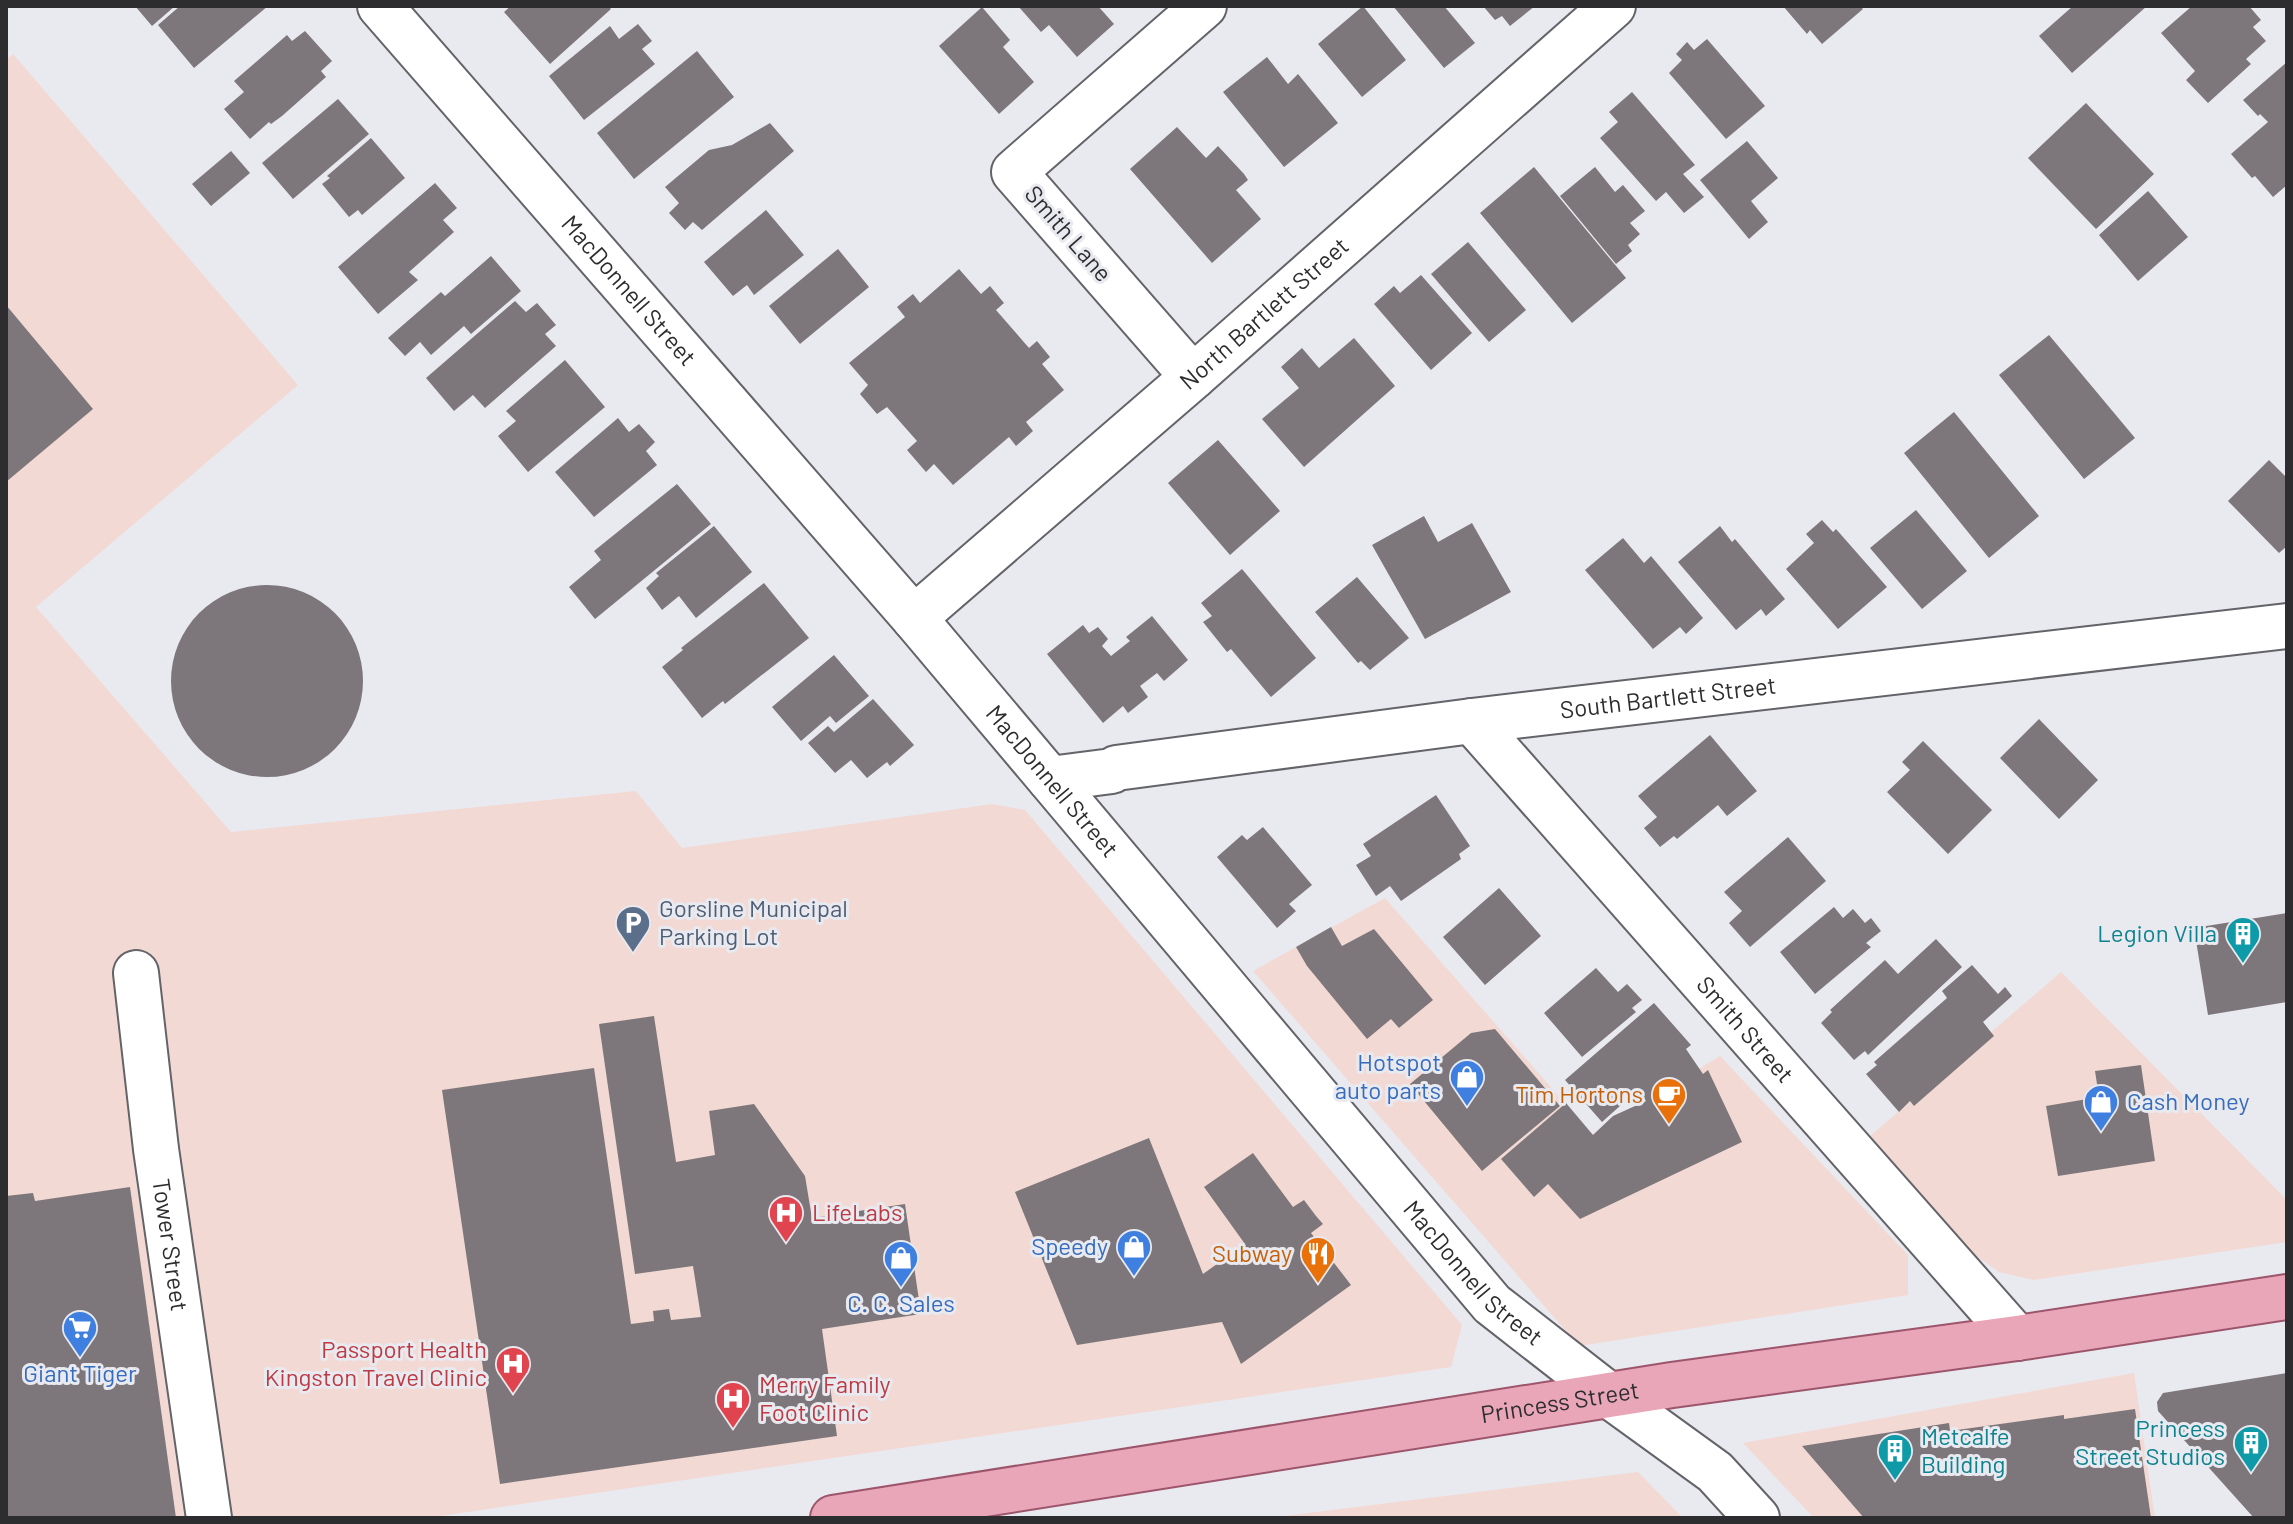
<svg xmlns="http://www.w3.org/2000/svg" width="2293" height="1524" font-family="Barlow,sans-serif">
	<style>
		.commercial { fill: #f3d9d3 }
		.building { fill: #7d777b }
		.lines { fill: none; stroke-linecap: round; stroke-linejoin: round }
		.minor-casing { stroke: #636369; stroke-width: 48 }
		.major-casing { stroke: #9d556b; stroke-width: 48 }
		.minor { stroke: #fff; stroke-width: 44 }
		.major { stroke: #e9a6b9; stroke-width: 44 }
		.labels { text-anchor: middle; stroke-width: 6; stroke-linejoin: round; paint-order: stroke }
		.street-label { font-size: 24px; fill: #2d2d30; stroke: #e9e9f0 }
		.service-label { font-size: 24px; fill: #4e5e75; stroke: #e9e9f0; text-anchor: start }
		.culture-label { font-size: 24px; fill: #0d838f; stroke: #e9e9f0; text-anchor: end }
		.shop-label { font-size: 24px; fill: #366cbe; stroke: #e9e9f0; text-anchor: end }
		.food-label { font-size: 24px; fill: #c56008; stroke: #e9e9f0; text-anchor: end }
		.health-label { font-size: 24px; fill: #be3a42; stroke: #e9e9f0; text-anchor: start }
	</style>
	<rect width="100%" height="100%" fill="#e9e9f0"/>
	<path class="commercial" d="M13,54L298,385L36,607L231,832L636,791L682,848L992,804L1025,810L1462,1325L1451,1367L427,1518H6V60Z
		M1385,898L1592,1134L1720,1056L1908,1255V1295L1579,1346L1253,971Z
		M2061,972L2287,1200V1242L2034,1280L1999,1272L1976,1256L1870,1136Z
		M2134,1373L2155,1518H1814L1743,1443Z
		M1638,1472L1683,1518H1267Z"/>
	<path class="building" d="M135,6H175L152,26Z
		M180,6H268L194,68L158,25Z
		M511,6H608L611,9L550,64L504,12Z
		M1018,6H1098L1114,24L1077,57L1049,25L1041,32Z
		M1363,6L1406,60L1362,97L1318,44Z
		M1393,6H1444L1475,43L1444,68Z
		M1483,6H1535L1510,26L1502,16L1495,20Z
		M1783,6H1860L1863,9L1822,44L1810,30L1807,34Z
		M2073,6H2147L2072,73L2039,36Z
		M2192,6H2249L2261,20L2253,27L2266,41L2246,59L2251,64L2208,103L2186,80L2195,71L2161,33Z
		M982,7L1010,40L1003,47L1034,82L999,114L939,46Z
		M638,24L652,41L642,49L655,64L584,120L549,76L610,26L619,39Z
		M305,31L332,61L321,71L326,77L282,116L271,124L269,122L250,139L224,109L244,92L234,81L287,35L292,41Z
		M1707,39L1765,106L1726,139L1669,73L1682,60L1676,54L1687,42L1694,50Z
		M697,51L734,97L634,179L597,133Z
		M1267,57L1288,84L1298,74L1338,123L1284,167L1223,92Z
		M2287,62V185L2273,197L2255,176L2252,178L2231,154L2268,122L2260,114L2258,116L2243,100Z
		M1632,92L1695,165L1683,174L1704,197L1684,213L1666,192L1656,201L1600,138L1618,122L1609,112Z
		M338,99L369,134L293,199L262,163Z
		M2086,103L2154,174L2096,229L2028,158Z
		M770,123L794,151L702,230L693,222L685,230L669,213L679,203L665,187L709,150L732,145Z
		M1177,127L1206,158L1218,146L1244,174L1248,180L1236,190L1261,219L1212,263L1130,169Z
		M371,138L405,178L362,215L358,210L349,217L322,184L330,178L327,176Z
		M1747,141L1778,178L1751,201L1768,222L1749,239L1700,180Z
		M231,151L250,173L211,206L192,184Z
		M1534,167L1626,278L1572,323L1480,213Z
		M1595,167L1615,192L1623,185L1645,211L1630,223L1640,234L1628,245L1632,251L1616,264L1560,196Z
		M435,183L457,208L443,220L454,232L409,272L418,280L378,314L338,267Z
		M2148,191L2188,237L2138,281L2099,235Z
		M766,210L804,255L754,295L747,285L733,296L704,262Z
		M1468,242L1526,310L1489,342L1431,274Z
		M838,249L869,287L800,344L769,306Z
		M491,256L521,291L471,334L464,326L431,355L420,342L405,356L388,338L441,292L445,296Z
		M959,269L981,294L990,286L1004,303L996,310L1029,348L1037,341L1050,357L1042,364L1064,390L1026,422L1033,431L1016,446L1009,437L953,485L934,464L926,472L907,450L917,441L887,407L877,414L860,394L868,385L849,363L905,317L897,307L913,294L920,303Z
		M1421,275L1472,333L1431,370L1374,304L1394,286L1400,293Z
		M515,301L526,312L537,303L556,325L545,334L556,346L485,408L473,395L454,411L426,378Z
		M6,305L93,409L6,482Z
		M2049,335L2135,438L2084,479L1999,375Z
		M1354,338L1395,386L1304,467L1262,419L1299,388L1281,367L1302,348L1319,368Z
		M565,360L605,407L528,472L498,436L516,421L506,411Z
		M1954,412L2039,516L1989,558L1904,453Z
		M618,418L629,432L639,424L655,442L646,451L657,465L594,517L555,472Z
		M1218,440L1280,511L1230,555L1168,483Z
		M2269,460L2287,478V546L2279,553L2228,501Z
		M677,484L711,524L595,619L569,587L601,560L594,551Z
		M1916,510L1967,571L1922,609L1870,548Z
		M1424,516L1438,542L1472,523L1511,592L1425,639L1372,545Z
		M1822,520L1833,532L1836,529L1887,587L1838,629L1786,569L1814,543L1806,534Z
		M714,526L752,572L696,618L679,596L662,610L646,588L659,576L656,573Z
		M1720,526L1732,542L1735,539L1785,599L1766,616L1761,609L1736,630L1678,562Z
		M1623,538L1644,563L1651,556L1703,618L1686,634L1680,627L1653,649L1585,570Z
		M1242,569L1316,658L1271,697L1231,649L1227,652L1203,622L1212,616L1201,603Z
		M1357,577L1409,638L1370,670L1361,661L1358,663L1315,612Z
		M764,583L809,638L725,704L723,701L702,718L662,667L683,650L681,648Z
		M171 681a96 96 0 1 1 192 0a96 96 0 1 1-192 0Z
		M1152,616L1188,660L1164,681L1157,673L1140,686L1148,697L1128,713L1123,706L1103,723L1047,654L1083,625L1089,633L1098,627L1108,639L1102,646L1111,656L1130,641L1126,637Z
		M834,655L869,696L836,723L830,716L801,741L772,707Z
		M873,699L914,745L913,746L890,766L887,762L867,778L851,760L835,773L808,743L828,726L834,732Z
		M2039,719L2098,780L2059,819L2000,758Z
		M1710,735L1757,791L1727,816L1718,805L1677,839L1674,836L1660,847L1644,828L1657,817L1638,796Z
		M1923,741L1992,810L1948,854L1887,792L1910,770L1902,762Z
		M1436,795L1470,846L1459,854L1461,859L1401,901L1390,886L1376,896L1356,865L1371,856L1363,844Z
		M1263,827L1312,885L1289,904L1296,911L1277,928L1217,857L1242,835L1247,840Z
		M1788,837L1826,881L1750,947L1729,923L1742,911L1724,892Z
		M1499,888L1541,936L1485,985L1443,937Z
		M1834,907L1843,918L1853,909L1865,923L1871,918L1881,931L1866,943L1871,947L1815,994L1780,952Z
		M2287,913V1002L2208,1015L2194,928Z
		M1331,927L1342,946L1374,929L1433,1000L1399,1028L1391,1019L1367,1039L1307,966L1296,947Z
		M1936,939L1962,967L1868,1055L1865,1051L1854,1060L1821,1023L1832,1012L1830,1010L1885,960L1898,974Z
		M1972,965L1998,994L2005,987L2012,996L1983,1022L1994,1036L1914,1106L1910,1101L1899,1112L1866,1074L1877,1065L1874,1062L1947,998L1942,991Z
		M1596,968L1618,992L1627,984L1642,1000L1632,1008L1636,1012L1582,1057L1544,1013Z
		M1654,1003L1691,1045L1686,1049L1703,1074L1708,1070L1742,1142L1580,1219L1548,1184L1534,1197L1501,1159L1566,1103L1593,1135L1613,1116L1646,1101L1639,1089L1602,1122L1565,1080Z
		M654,1016L676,1162L715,1155L709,1111L754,1104L805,1176L812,1218L905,1204L921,1314L822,1329L837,1436L500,1484L442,1090L594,1068L631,1324L654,1321L653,1311L669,1309L671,1320L701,1317L693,1266L635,1274L599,1024Z
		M1495,1029L1560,1106L1482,1171L1410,1084L1471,1033Z
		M2141,1065L2155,1161L2058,1176L2046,1106L2099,1097L2095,1071Z
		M1149,1138L1203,1274L1245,1244L1204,1187L1253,1153L1293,1207L1304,1200L1316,1216L1323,1224L1311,1233L1351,1285L1241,1364L1222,1322L1077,1345L1015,1192Z
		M130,1187L176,1518H6V1196L33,1193L35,1201Z
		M2287,1373V1518H2254L2158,1411L2157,1402L2163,1393Z
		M2135,1409L2151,1518H1864L1802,1446L1949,1423L1950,1431L2064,1415V1419Z"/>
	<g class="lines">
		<defs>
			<g id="minor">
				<path id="s1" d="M380,6L914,618L1492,1304L1610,1396L1715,1472L1757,1518"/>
				<path d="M1193,377L1014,172L1204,6"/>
				<path id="s2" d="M914,618L1193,377L1613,6"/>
				<path id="s3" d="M1472,721L2017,1338"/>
				<path id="s4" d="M1050,779L1112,771L1116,768L1472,721L2287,626"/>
				<path id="s5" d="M136,973L156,1149L209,1518"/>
			</g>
			<g id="major">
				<path id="s6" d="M833,1518L1672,1385L2017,1338L2287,1297"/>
			</g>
		</defs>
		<use href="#minor" class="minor-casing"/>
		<use href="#major" class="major-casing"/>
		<use href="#minor" class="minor"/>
		<use href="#major" class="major"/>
	</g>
	<defs>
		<symbol id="parking-pin" viewBox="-11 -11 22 30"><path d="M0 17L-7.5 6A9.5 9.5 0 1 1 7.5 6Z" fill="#5c6f8a" stroke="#e9e9f0"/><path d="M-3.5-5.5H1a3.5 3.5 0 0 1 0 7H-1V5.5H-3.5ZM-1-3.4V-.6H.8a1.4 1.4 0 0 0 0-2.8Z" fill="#fff"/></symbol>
		<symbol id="building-pin" viewBox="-11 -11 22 30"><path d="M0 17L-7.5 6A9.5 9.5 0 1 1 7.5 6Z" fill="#0f9aa8" stroke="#e9e9f0"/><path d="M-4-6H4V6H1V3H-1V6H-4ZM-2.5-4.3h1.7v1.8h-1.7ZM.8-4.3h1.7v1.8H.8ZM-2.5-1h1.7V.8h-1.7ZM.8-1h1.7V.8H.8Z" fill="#fff"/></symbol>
		<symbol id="shop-pin" viewBox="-11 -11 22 30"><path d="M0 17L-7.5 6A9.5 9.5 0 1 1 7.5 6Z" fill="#3f7fe0" stroke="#e9e9f0"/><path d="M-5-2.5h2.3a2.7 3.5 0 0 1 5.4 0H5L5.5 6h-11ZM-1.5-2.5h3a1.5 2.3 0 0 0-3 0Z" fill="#fff"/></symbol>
		<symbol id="cafe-pin" viewBox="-11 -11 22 30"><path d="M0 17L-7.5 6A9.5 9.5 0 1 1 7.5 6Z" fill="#e8710a" stroke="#e9e9f0"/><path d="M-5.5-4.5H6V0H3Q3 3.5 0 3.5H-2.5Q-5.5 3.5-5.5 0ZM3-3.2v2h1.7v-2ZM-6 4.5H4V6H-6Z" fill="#fff"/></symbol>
		<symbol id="hospital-pin" viewBox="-11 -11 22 30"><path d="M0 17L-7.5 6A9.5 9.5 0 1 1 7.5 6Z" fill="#e0444e" stroke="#e9e9f0"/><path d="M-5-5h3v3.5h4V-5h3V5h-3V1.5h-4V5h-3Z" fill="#fff"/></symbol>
		<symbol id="restaurant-pin" viewBox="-11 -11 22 30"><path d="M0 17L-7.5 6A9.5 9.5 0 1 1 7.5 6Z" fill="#e8710a" stroke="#e9e9f0"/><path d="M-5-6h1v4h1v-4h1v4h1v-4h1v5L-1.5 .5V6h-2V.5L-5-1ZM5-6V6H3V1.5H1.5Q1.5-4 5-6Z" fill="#fff"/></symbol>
		<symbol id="supermarket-pin" viewBox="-11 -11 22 30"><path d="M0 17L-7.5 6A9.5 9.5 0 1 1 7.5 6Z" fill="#3f7fe0" stroke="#e9e9f0"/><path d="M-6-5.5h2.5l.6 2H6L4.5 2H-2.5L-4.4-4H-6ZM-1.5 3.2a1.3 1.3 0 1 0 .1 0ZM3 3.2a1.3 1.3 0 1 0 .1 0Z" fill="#fff"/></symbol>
	</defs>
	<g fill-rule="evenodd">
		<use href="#parking-pin" x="613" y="903" width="40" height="54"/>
		<use href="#building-pin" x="2223" y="914" width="40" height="54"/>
		<use href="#shop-pin" x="1447" y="1057" width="40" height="54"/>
		<use href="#cafe-pin" x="1649" y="1075" width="40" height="54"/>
		<use href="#shop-pin" x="2081" y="1082" width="40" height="54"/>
		<use href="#hospital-pin" x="766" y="1193" width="40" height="54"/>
		<use href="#shop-pin" x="1114" y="1227" width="40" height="54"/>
		<use href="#restaurant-pin" x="1298" y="1234" width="40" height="54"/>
		<use href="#shop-pin" x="881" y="1238" width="40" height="54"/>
		<use href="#supermarket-pin" x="60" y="1308" width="40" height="54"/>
		<use href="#hospital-pin" x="493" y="1344" width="40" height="54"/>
		<use href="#hospital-pin" x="713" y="1379" width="40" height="54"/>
		<use href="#building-pin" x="2231" y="1423" width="40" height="54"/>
		<use href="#building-pin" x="1875" y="1431" width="40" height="54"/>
	</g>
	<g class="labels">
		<g class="street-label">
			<text transform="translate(1068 234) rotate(49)" y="8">Smith Lane</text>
			<text dy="8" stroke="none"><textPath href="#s1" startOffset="378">MacDonnell Street</textPath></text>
			<text dy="8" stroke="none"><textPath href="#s2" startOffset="464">North Bartlett Street</textPath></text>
			<text dy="8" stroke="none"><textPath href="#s4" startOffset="624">South Bartlett Street</textPath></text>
			<text dy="8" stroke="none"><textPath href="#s1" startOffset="1026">MacDonnell Street</textPath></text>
			<text dy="8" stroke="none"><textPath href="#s3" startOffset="412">Smith Street</textPath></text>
			<text dy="8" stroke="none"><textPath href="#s5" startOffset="274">Tower Street</textPath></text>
			<text dy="8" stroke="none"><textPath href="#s1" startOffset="1674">MacDonnell Street</textPath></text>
			<text dy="8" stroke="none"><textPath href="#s6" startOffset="736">Princess Street</textPath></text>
		</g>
		<g class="service-label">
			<text x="659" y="917">Gorsline Municipal<tspan x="659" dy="28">Parking Lot</tspan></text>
		</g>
		<g class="culture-label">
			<text x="2217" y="942">Legion Villa</text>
			<text x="2225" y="1437">Princess<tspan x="2225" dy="28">Street Studios</tspan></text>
			<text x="1921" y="1445" text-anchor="start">Metcalfe<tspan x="1921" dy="28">Building</tspan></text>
		</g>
		<g class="shop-label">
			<text x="1441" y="1071">Hotspot<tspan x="1441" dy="28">auto parts</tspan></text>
			<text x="2127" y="1110" text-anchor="start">Cash Money</text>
			<text x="1108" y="1255">Speedy</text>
			<text x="901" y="1312" text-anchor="middle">C. C. Sales</text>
			<text x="80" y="1382" text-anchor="middle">Giant Tiger</text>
		</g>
		<g class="food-label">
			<text x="1643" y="1103">Tim Hortons</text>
			<text x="1292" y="1262">Subway</text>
		</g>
		<g class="health-label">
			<text x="812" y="1221">LifeLabs</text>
			<text x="487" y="1358" text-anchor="end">Passport Health<tspan x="487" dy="28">Kingston Travel Clinic</tspan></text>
			<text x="759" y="1393">Merry Family<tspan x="759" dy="28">Foot Clinic</tspan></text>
		</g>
	</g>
	<rect width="2293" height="1524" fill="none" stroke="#2d2d30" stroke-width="16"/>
</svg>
